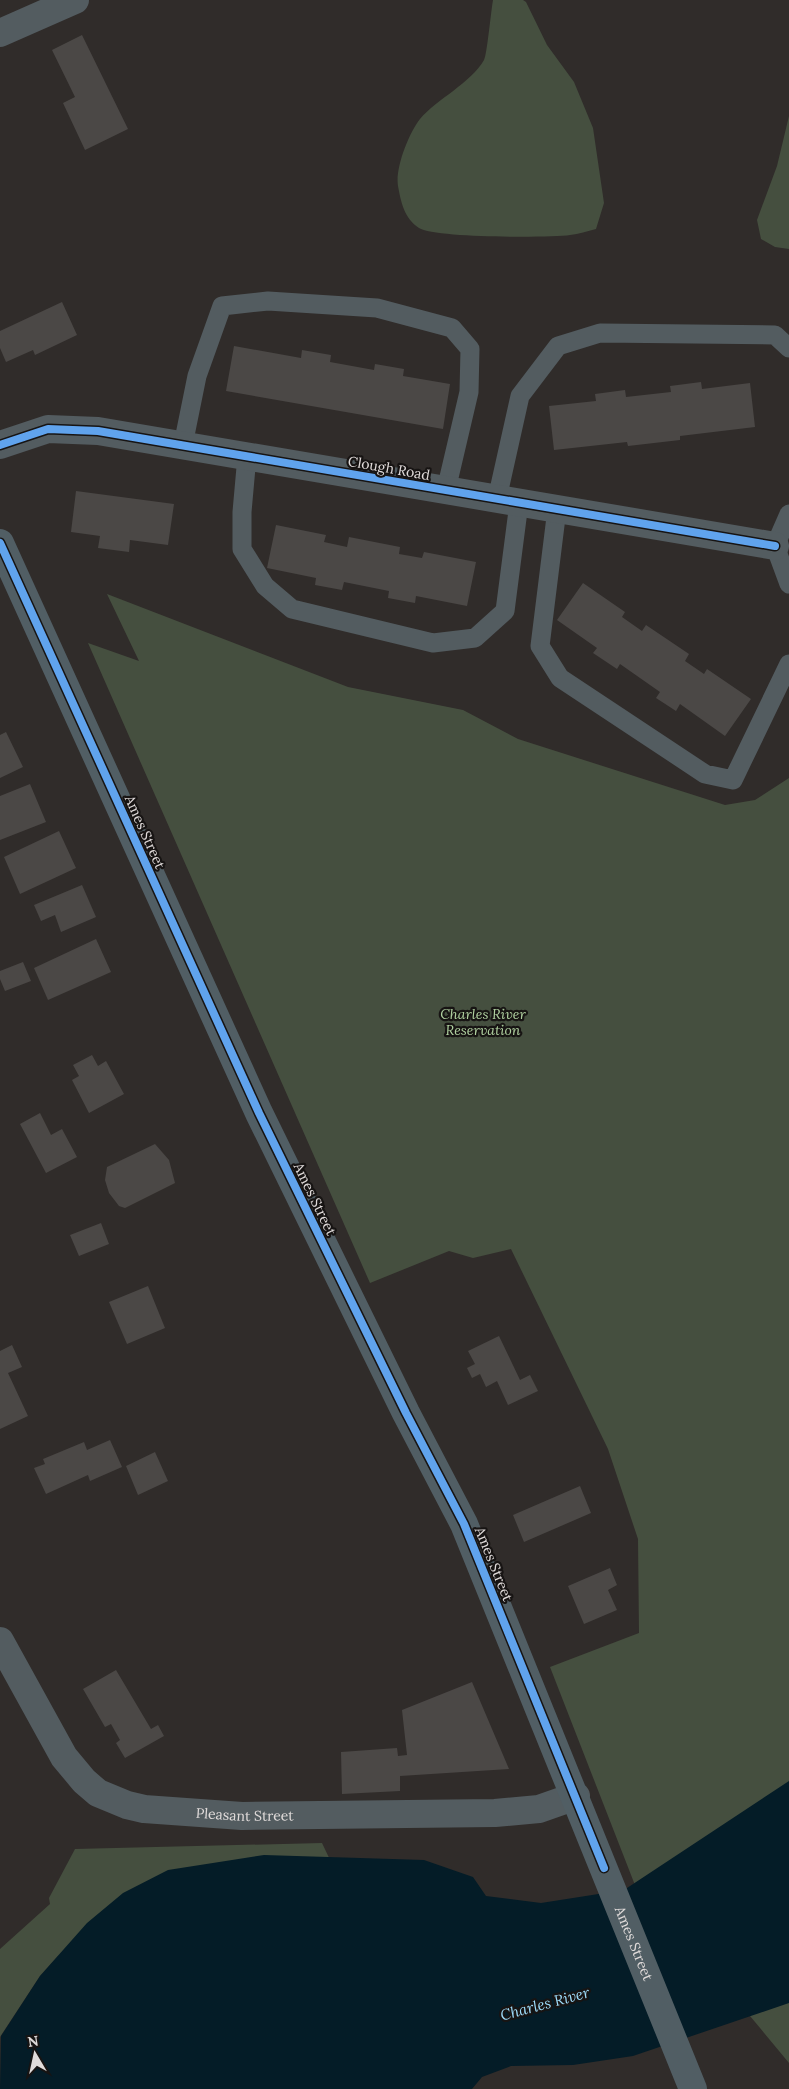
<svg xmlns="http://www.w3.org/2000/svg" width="789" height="2089" font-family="Lora,serif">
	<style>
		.green { fill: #454f3f }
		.water { fill: #041c27 }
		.building { fill: #4b4846 }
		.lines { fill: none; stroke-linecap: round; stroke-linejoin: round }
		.lane { stroke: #535c60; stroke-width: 19 }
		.street { stroke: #535c60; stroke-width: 28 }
		.secondary { stroke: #515e64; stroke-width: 28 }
		.cycleway-casing { stroke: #171413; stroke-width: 11 }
		.cycleway { stroke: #60a3ed; stroke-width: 8 }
		.labels { text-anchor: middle; stroke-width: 4.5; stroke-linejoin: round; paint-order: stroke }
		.street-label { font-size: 14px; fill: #e0dbda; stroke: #171413 }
		.park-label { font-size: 14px; font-style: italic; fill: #b0d1a0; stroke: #171413 }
		.water-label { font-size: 15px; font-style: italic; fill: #9edcfa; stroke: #171413 }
	</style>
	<rect width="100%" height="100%" fill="#302c2a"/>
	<path class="green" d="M493,0H523L526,2L547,45L574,82L593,128L604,203L596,229C587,231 579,234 570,235C549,238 434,238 419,228C404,218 401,202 398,186C395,168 409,133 420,119C437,99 471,83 484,60C487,55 491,11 493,0Z
		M789,116V249L775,247L761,239L757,220L777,166Z
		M107,594L348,687L463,710L518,739L725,805L755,800L789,778V1890L663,1957L550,1667L639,1633L638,1539L608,1449L511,1249L473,1258L449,1251L370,1283L88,643L139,661Z
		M322,1843L332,1864L58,1956L40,1976L0,2037V1949L50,1904L49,1898L75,1849Z
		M789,1979V2063L750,2016Z"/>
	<path class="water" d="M789,1781V2003L633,2056L573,2065L511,2066L482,2077L472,2089H0L1,2036L40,1976L87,1923L123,1893L168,1870L264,1855L424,1860L473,1877L486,1896L541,1903L624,1890Z"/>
	<path class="building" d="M82,35L128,129L85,150L63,103L75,97L52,50Z
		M62,302L77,335L35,355L33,350L6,362L0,348V331Z
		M234,346L301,358L302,350L331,355L330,362L374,370L375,364L404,369L403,376L450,384L443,429L226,391Z
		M701,382L702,389L750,383L755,427L680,436V440L628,446L627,442L554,450L549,406L596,401L595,394L625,390L626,397L671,392L670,386Z
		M76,491L174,504L168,545L130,540L129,552L98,548L100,536L71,532Z
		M276,525L326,535L324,542L347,547L349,537L400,547L399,554L422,558L424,552L476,562L467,606L416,596L415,603L388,598L389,591L344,582L342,590L315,585L316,578L267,568Z
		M583,583L625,612L622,617L642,631L646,625L689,654L685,661L704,674L707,669L751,699L725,736L680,704L676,711L656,698L660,692L620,664L617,669L593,653L597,648L557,620Z
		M6,732L23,767L0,778V735Z
		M30,784L46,822L0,840V796Z
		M59,831L76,868L20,894L4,857Z
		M82,885L96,917L61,932L55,915L41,921L34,905Z
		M96,939L111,972L48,1000L34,968Z
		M23,962L31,981L5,991L0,979V971Z
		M92,1055L98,1066L106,1061L124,1094L89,1113L72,1080L79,1076L73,1065Z
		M40,1113L51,1135L62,1129L77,1157L46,1173L20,1124Z
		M155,1144L169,1160L175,1183L125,1208L119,1206L109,1193L105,1180L107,1167Z
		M101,1223L109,1244L79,1256L70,1235Z
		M148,1286L165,1328L127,1344L109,1302Z
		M499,1336L520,1380L530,1375L538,1391L508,1405L497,1381L486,1387L480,1374L472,1378L467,1368L475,1364L468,1351Z
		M12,1345L22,1367L8,1373L28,1416L0,1429V1351Z
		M110,1440L122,1467L90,1481L88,1475L46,1494L34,1468L45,1464L43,1459L84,1442L87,1450Z
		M155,1452L168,1481L138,1495L126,1466Z
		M580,1486L591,1513L524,1542L513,1515Z
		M610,1568L617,1585L608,1590L617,1610L584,1624L568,1586Z
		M116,1670L151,1729L158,1725L164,1736L125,1758L116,1743L120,1740L111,1724L105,1727L83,1689Z
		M472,1682L509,1769L400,1776V1791L342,1794L341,1752L397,1748L398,1756L407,1755L402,1710Z"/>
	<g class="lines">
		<path class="lane" d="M183,445L197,376L222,306L268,301L377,308L452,328L470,349L469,392L446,490
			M247,456L242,512V549L265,586L292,609L433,643L475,638L505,611L519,503
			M497,499L520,396L558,346L600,333L775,335L789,348
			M557,509L540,646L560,678L705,774L733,780L789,664
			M789,514L775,546L789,584"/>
		<g class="street">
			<path d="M0,33L75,0"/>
			<path d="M0,445L48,429L98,431L775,546"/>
			<path id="s1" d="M0,1641L64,1757L84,1781L98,1793L127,1805L144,1809L242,1816L495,1813L539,1809L576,1796"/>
		</g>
		<path class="secondary" id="s2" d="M0,543L259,1113L406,1413L464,1524L693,2089"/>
		<defs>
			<path id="cycleway" d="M0,445L48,429L98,431L775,546
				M0,543L259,1113L406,1413L464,1524L604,1868"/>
		</defs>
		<use href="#cycleway" class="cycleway-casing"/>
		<use href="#cycleway" class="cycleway"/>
	</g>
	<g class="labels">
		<g class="street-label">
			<text transform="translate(389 468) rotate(10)" y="5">Clough Road</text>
			<text transform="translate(145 832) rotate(66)" y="5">Ames Street</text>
			<text transform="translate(315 1199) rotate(64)" y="5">Ames Street</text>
			<text transform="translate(494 1564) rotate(68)" y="5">Ames Street</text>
			<text dy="5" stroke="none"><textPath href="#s1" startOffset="332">Pleasant Street</textPath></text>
			<text dy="5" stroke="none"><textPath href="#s2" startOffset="1538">Ames Street</textPath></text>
		</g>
		<g class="park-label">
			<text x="483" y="1019">Charles River<tspan x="483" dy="16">Reservation</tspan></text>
		</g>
		<g class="water-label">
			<text transform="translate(545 2004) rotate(-15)" y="5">Charles River</text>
		</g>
	</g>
	<g transform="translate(35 2054) rotate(351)" stroke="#171413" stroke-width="4" paint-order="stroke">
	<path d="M0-4L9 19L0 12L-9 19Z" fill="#e0dbda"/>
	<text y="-8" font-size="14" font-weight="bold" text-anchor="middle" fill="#e0dbda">N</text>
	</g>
</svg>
